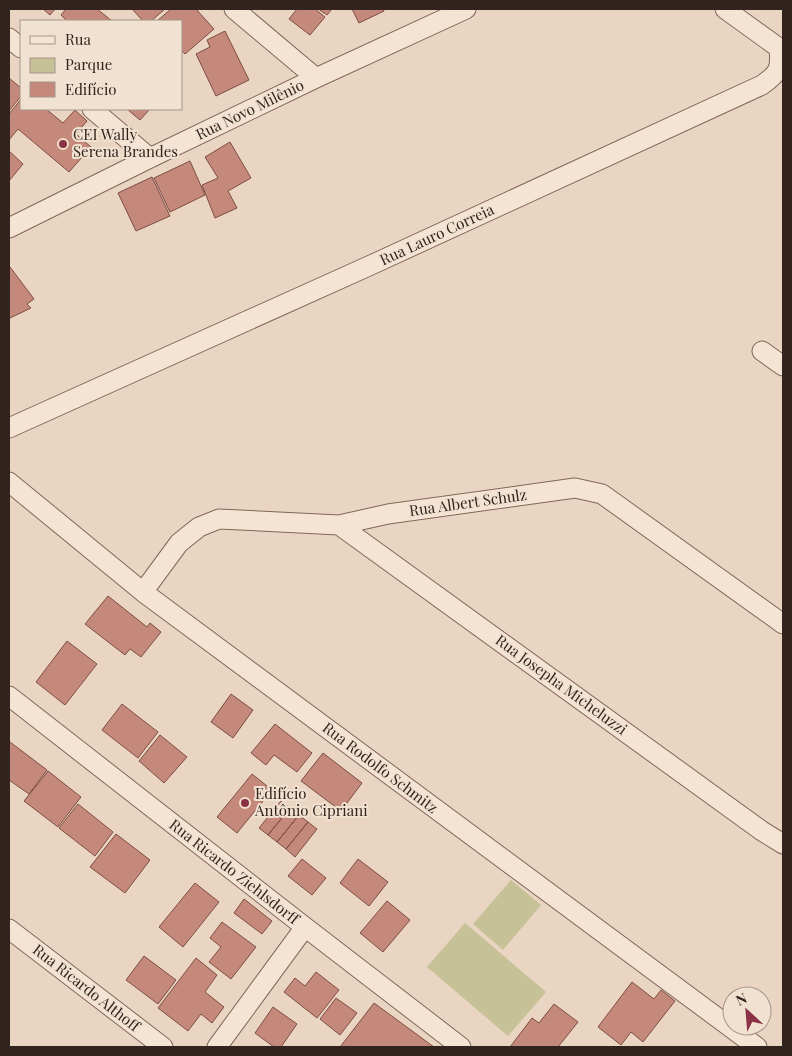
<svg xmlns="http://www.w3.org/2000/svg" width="792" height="1056" font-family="'Playfair Display',serif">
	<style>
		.green { fill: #c6c197 }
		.building { fill: #c4897b; stroke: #7e4d43 }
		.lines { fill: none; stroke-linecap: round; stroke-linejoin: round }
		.street-casing { stroke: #81675b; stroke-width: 21 }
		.street { stroke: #f5e4d4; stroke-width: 19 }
		.poi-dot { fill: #8a3146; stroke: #f1e1d1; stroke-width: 2 }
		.labels { text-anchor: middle; stroke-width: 4; stroke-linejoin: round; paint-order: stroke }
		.street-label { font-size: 15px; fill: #32231e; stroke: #f1e1d1 }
		.poi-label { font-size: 15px; fill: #32231e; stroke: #f1e1d1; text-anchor: start }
	</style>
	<rect width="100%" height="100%" fill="#e9d5c2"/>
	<path class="green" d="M511,880L541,905L503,950L473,924Z
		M465,923L546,992L508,1036L427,967Z"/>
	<path class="building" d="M43,9H55L50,15Z
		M66,9H97L112,21H67L61,15Z
		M132,9H165L151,21H143Z
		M171,9H196L214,29L185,54L181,50V21H157Z
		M297,9H315L325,17L310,35L289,19Z
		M318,9H332L327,15Z
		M352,9H383L384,11L359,23Z
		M225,31L249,80L216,96L196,54L210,47L207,40Z
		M9,78L21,88V96L9,111Z
		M21,99V109H46L63,123L75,110L87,121L76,134L91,147L69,172L18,129L9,140V114Z
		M127,109H150L140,120Z
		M230,142L251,178L228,191L237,208L215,218L202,185L218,178L205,157Z
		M9,151L23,164L9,181Z
		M190,161L205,195L170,212L154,178Z
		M152,177L170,216L136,231L118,193Z
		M10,267L34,299L27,304L31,308L10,318L9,315V268Z
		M108,596L147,627L150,623L161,632L141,657L130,649L125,655L85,624Z
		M67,641L97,664L65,705L36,682Z
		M231,694L253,710L233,738L211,722Z
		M122,704L158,732L138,758L102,730Z
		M275,724L312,753L297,772L274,755L266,765L251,753Z
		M160,735L187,757L164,783L139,761Z
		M10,742L47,770L29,794L9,780V744Z
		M323,753L362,783L341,811L301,781Z
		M48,771L81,797L58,827L24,801Z
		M252,774L272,790L237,833L217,817Z
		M281,801L290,808L268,835L259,828Z
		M78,804L113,832L95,856L59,828Z
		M290,808L299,815L277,842L268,835Z
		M299,815L308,822L286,849L277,842Z
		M308,822L317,829L295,857L286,849Z
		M116,834L150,860L125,893L90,867Z
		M302,859L326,878L312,895L288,876Z
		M358,859L388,882L369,906L340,883Z
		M195,883L219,902L183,947L159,927Z
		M244,899L272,921L262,934L234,913Z
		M387,901L410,920L383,952L360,933Z
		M222,922L256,947L231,979L209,962L221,947L210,938Z
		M144,956L176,980L158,1004L126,980Z
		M196,958L217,975L205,992L224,1007L212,1023L201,1014L188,1031L158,1008Z
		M316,972L339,990L317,1018L284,992L295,978L305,986Z
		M632,982L654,999L661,990L675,1001L643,1042L631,1032L621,1045L598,1027Z
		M336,998L357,1013L340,1035L320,1019Z
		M374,1003L434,1047H340Z
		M554,1004L578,1022L558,1047H510L532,1018L539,1023Z
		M273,1007L297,1024L281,1047H274L255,1033Z"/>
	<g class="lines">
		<defs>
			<path id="street" d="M234,9L316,78
				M9,38L21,48
				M92,109L150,158
				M9,228L150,158L316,78L466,9
				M762,351L783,366
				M9,428L371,265L762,85C779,73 781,69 779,48L725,9
				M9,482L143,592L757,1047
				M339,525L762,831L783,844
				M143,592L179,543L199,527L219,519L339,525L388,514L575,488L602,494L783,624
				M9,696L305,927L461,1047
				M9,929L163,1047
				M217,1047L305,927"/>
		</defs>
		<use href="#street" class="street-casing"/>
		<use href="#street" class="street"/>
	</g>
	<g class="poi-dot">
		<circle cx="63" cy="144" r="5"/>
		<circle cx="245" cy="803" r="5"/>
	</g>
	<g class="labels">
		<g class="street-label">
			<text transform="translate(250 110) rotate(-26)" y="5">Rua Novo Milênio</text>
			<text transform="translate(437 235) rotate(-25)" y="5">Rua Lauro Correia</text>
			<text transform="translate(468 503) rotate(-8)" y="5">Rua Albert Schulz</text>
			<text transform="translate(561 685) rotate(36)" y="5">Rua Josepha Micheluzzi</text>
			<text transform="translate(380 768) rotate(37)" y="5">Rua Rodolfo Schmitz</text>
			<text transform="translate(234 872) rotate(38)" y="5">Rua Ricardo Ziehlsdorff</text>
			<text transform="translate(86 988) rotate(38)" y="5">Rua Ricardo Althoff</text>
		</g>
		<g class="poi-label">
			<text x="73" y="140">CEI Wally<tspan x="73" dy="17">Serena Brandes</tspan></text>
			<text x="255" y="799">Edifício<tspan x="255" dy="17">Antônio Cipriani</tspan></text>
		</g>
	</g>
	<rect width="792" height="1056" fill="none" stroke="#32231e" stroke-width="20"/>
	<rect x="20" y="20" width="162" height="90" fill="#f1e1d1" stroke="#a59589"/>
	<rect x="30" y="36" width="25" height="8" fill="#f5e4d4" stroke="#a59589"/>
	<text x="65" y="45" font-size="15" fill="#32231e">Rua</text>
	<rect x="30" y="58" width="25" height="15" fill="#c6c197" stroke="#a59589"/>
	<text x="65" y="70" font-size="15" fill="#32231e">Parque</text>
	<rect x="30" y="82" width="25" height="15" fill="#c4897b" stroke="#a59589"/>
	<text x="65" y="95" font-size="15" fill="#32231e">Edifício</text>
	<g transform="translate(747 1011) rotate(334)"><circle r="24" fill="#f1e1d1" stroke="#a59589"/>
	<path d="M0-4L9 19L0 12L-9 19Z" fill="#8a3146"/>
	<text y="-8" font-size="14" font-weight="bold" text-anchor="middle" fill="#32231e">N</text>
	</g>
</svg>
